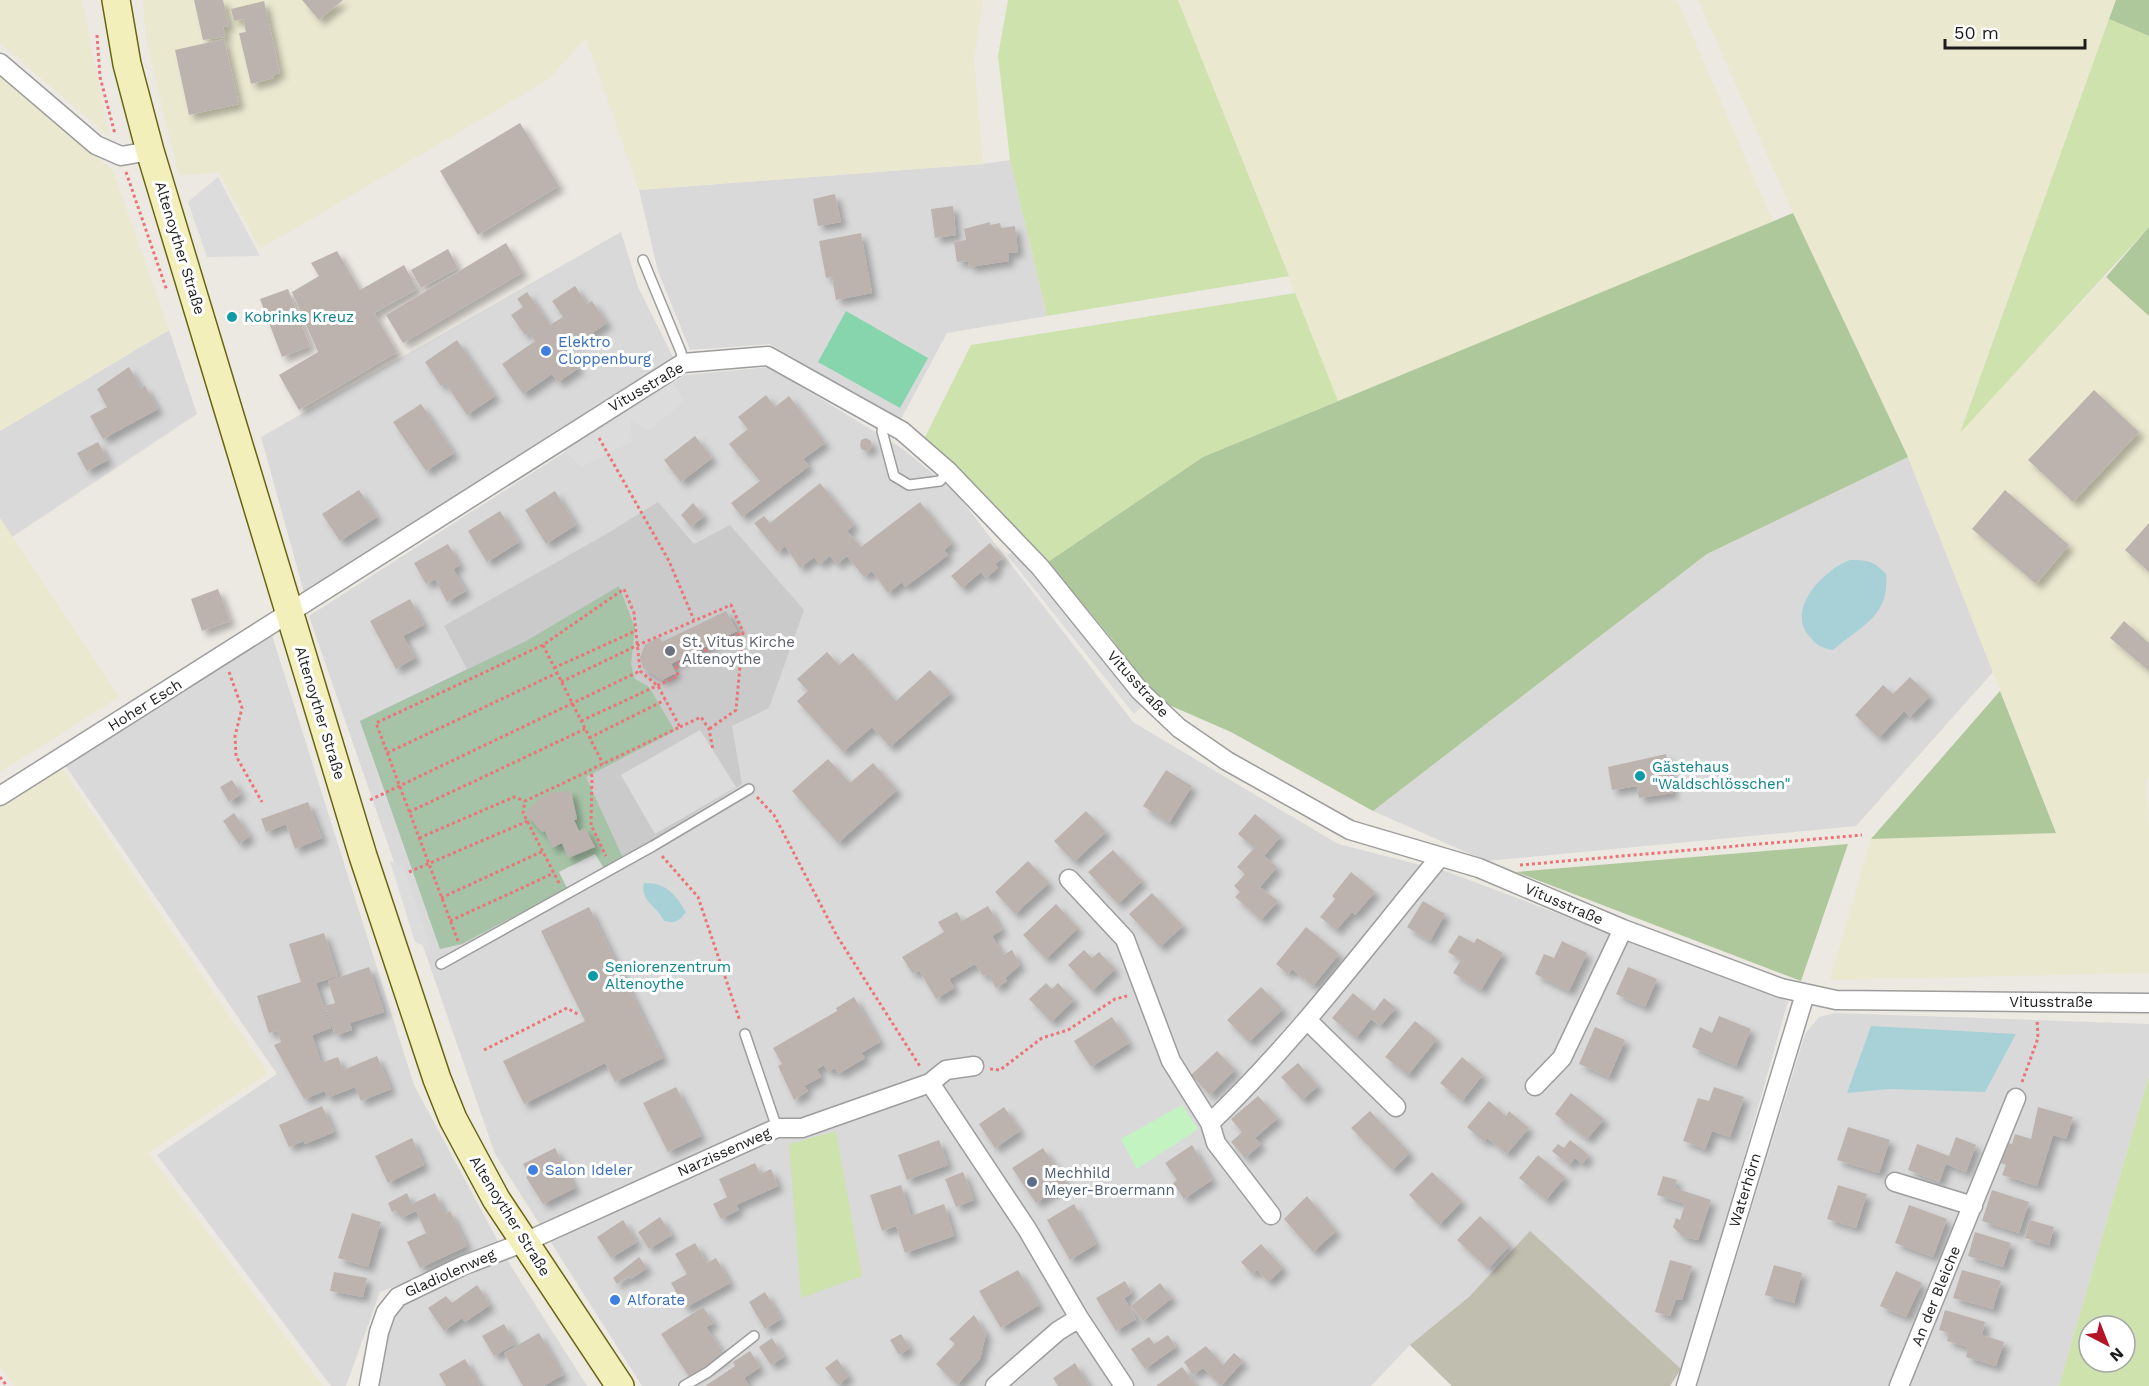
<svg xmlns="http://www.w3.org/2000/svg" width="2149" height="1386" font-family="'Work Sans',sans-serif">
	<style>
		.residential { fill: #dad9d9 }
		.religious { fill: #cacaca }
		.construction { fill: #c0beaf }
		.farmland { fill: #eae8cf }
		.grass { fill: #cde2ac; fill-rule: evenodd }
		.forest { fill: #aec89b }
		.cemetery { fill: #a6c3a7 }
		.park { fill: #c4f3c2 }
		.pitch { fill: #87d5ad }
		.parking { fill: #dcdcdc }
		.water { fill: #a7d1d6 }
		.building { fill: #bcb3af; filter: url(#shadow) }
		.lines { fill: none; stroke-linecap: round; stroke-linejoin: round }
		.lane-casing { stroke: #9d9d9d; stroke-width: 12 }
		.street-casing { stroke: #9d9d9d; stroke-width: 21 }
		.secondary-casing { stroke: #67660f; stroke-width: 30 }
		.path { stroke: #ec7476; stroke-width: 3; stroke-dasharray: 3 3; stroke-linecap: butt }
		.lane { stroke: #fff; stroke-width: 9 }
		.street { stroke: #fff; stroke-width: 18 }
		.secondary { stroke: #f3efba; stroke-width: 27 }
		.culture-dot { fill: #0f9aa8; stroke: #fff; stroke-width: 2 }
		.shop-dot { fill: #3f7fe0; stroke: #fff; stroke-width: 2 }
		.worship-dot { fill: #6b7280; stroke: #fff; stroke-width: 2 }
		.service-dot { fill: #5c6f8a; stroke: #fff; stroke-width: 2 }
		.labels { text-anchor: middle; stroke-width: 6; stroke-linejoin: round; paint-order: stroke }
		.street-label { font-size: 15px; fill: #1c1c1c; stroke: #fff }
		.culture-label { font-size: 15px; fill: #0d838f; stroke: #fff; text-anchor: start }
		.shop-label { font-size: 15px; fill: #366cbe; stroke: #fff; text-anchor: start }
		.worship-label { font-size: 15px; fill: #5b616d; stroke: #fff; text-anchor: start }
		.service-label { font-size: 15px; fill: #4e5e75; stroke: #fff; text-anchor: start }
	</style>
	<defs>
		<filter id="shadow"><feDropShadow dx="5.5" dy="5.5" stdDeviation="3" flood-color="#0004"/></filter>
	</defs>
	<rect width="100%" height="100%" fill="#ece8e2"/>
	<path class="residential" d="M1010,160L1047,316L947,333L900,421L770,344L690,350L658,271L639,190L983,164Z
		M621,232L638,287L674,359L305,596L261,437Z
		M169,330L197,414L12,537L0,518V431Z
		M769,367L903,449L956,493L1133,722L1338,844L1448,872L1788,1001L1715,1260L1681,1369L1670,1386H1452L1410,1345L1371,1386H642L495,1154L309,616L685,375Z
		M1908,457L1993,672L1856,826L1486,861L1373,811L1707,554Z
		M271,632L414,1085L500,1245L380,1292L346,1386H331L157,1155L277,1074L65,765Z
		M1835,1013L2149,1024V1076L2059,1386H1697L1805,1034L1819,1017Z
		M507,1260L587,1386H375L392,1315L401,1300Z"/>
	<path class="religious" d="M658,502L694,544L730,525L804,610L769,708L732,726L742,784L623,858L462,944L440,949L360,721L467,669L444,626L608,533Z"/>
	<path class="construction" d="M1530,1231L1681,1369L1670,1386H1452L1410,1345L1469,1297Z"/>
	<path class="farmland" d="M0,0H82L109,136L0,43Z
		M143,0H983L974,60L983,164L639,190L586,38L549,79L260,249L219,173L179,175L146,39Z
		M1178,0H1677L1773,222L1338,401Z
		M1698,0H2116L1960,431L2106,277L2149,316V777L2146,781L2149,830V973L1830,980L1871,839L2056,832L1908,457L1793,213Z
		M0,71L113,171L169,330L0,431Z
		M0,518L119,697L0,772Z
		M61,767L268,1073L148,1153L323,1386H14L0,1367V804Z"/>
	<path class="grass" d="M1008,0H1178L1289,276L1047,316L1010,160L998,56Z
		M2109,19L2149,36V227L1960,433Z
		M1295,293L1338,401L1203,457L1048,562L925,437L971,345Z
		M2149,1076V1386H2059ZM2089,1326H2125V1362H2089Z
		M836,1131L862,1276L801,1298L789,1144Z"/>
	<path class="forest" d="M2116,0H2149V36L2109,19Z
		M1793,213L1908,457L1707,554L1373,811L1231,732L1153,698L1112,639L1048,562L1203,457Z
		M2149,227V316L2106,277Z
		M2000,691L2056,833L1871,839Z
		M1848,844L1801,981L1516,872Z"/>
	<path class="cemetery" d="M619,586L635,628L631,664L635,679L649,687L675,731L586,777L623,858L462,944L440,949L360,721L526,641Z"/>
	<path class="park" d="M1182,1105L1198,1129L1137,1169L1121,1139Z"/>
	<path class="pitch" d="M846,311L928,358L900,408L818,362Z"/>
	<path class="parking" d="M218,177L260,256L207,257L188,202Z
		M672,380L684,401L648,431L630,419L632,441L581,467L562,449Z
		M1015,551L1142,706L1134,714L1007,555Z
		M700,730L736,787L655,834L621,775Z
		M595,854L605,870L568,890L559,872Z
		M390,861L403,866L431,949L415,942Z"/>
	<path class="water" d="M1850,560C1867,560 1875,561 1886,574C1890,616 1862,625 1833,650C1821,648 1816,645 1809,636C1786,609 1823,570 1850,560Z
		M644,883C666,882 676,895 686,912C680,921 674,924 664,921C657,905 640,902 644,883Z
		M1871,1026L2016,1034L1985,1092L1889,1089L1847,1093Z"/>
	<path class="building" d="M194,0H223L229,26L223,27L226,37L203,40Z
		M302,0H343L319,20Z
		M264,1L280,73L273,75L274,78L251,84L239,33L246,32L243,19L234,21L231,9Z
		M224,39L239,104L189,115L175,50Z
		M520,123L559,186L478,235L440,171Z
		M835,194L841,222L818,226L813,199Z
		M953,206L956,235L935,238L931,209Z
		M990,222V225L1000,223L1001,228L1015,226L1018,252L1008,253L1009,261L969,267L968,261L957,262L954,242L966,240L964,229Z
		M861,233L872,293L836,300L832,277L826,278L819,241Z
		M506,243L523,272L403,343L386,315Z
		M448,249L458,268L421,288L411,270Z
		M337,251L360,290L404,265L417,289L374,313L397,352L299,410L279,375L318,352L292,292L319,276L311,263Z
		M575,286L587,304L592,301L607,323L574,345L570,339L563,344L579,368L558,382L552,374L523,394L502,364L535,341L529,332L525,335L511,315L523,307L517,299L527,292L550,325L563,317L552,301Z
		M288,289L310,346L282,357L260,299Z
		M457,340L495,396L467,415L445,383L441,386L425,362Z
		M129,367L141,388L145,386L158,409L103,439L90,416L107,407L97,389Z
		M2094,390L2139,432L2073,502L2028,460Z
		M766,395L775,407L789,396L825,443L803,459L809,466L742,517L731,503L760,481L729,444L748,429L738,417Z
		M421,404L454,453L426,471L393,422Z
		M695,436L712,458L681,482L664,460Z
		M866,438L871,441L872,447L868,451L862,450L860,446L861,440Z
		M98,442L108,460L87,471L77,453Z
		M820,483L854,525L847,531L861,547L920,502L952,543L944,550L948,555L905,587L902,582L888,593L872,571L864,577L847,556L837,564L830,556L820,564L814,557L800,568L785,546L778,552L754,523L764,516L770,523Z
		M359,490L377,517L340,541L322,514Z
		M2005,490L2069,545L2036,584L1972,529Z
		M555,491L576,525L546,544L525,510Z
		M693,503L704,516L691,527L681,515Z
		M500,511L519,542L487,562L468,531Z
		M2149,523V572L2125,550Z
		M990,543L1003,558L995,564L998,568L986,578L981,572L962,588L951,576Z
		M448,544L460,565L453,569L466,591L447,602L435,579L426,584L414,563Z
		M218,589L230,621L202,631L191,599Z
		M410,599L424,625L403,636L415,658L396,669L370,621Z
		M726,611L737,631L671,664L676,673L662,680L643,668L640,657L645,645L659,637L662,642Z
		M2124,621L2149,643V671L2110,638Z
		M827,652L839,665L853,653L896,701L930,670L951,693L890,747L872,727L843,752L797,701L808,691L797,679Z
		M1910,677L1930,696L1910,717L1904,711L1879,738L1855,715L1883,685L1893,694Z
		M1666,754L1673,793L1639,798L1637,786L1612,790L1608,767Z
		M828,759L850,783L873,763L897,790L838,843L792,791Z
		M1166,770L1192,786L1169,823L1143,806Z
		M232,780L241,794L229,802L220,787Z
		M571,791L577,819L574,820L579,831L585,828L595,847L568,858L562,843L552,848L545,831L542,832L525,813L539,799L552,792Z
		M308,802L322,838L295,849L286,824L266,832L261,819Z
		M1086,811L1106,832L1074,862L1054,841Z
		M234,813L250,836L239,844L223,821Z
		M1255,814L1281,836L1264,856L1277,867L1260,887L1278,901L1261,920L1235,897L1240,892L1234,886L1245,874L1237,867L1254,848L1238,834Z
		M1113,850L1142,881L1118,904L1088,872Z
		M1028,861L1049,883L1015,914L995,892Z
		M1351,872L1375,892L1355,915L1352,912L1336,930L1320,917L1335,899L1332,896Z
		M1152,893L1183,926L1160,947L1129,914Z
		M1423,901L1445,914L1430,941L1407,927Z
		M1056,904L1078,928L1046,959L1023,935Z
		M988,906L1002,930L992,936L1003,955L1012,950L1020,965L1005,978L1007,981L996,988L988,974L983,976L975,964L949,979L954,988L936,999L919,970L913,974L902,957L944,932L938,922L957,912L962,921Z
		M589,907L663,1058L615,1082L605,1063L524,1104L503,1061L585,1021L541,931Z
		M1306,927L1339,954L1313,986L1292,969L1288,974L1276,964Z
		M324,933L338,976L316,983L331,1028L312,1035L321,1063L338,1057L343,1070L377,1056L391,1089L361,1101L355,1087L327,1098L325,1091L304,1099L274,1045L281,1042L277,1031L269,1033L257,996L301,982L289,944Z
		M1459,935L1474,943L1477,938L1503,953L1481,990L1453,973L1461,960L1448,952Z
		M1562,941L1587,953L1569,991L1535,974L1544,954L1554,958Z
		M1084,950L1092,958L1099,952L1115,969L1092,991L1068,965Z
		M369,967L384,1012L350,1023L352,1030L335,1035L325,1006L335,1003L328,981Z
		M1628,967L1657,979L1645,1007L1616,994Z
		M1046,983L1052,989L1058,983L1074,1000L1051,1022L1029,999Z
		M1261,987L1283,1009L1249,1042L1227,1020Z
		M1353,993L1374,1011L1384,998L1396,1008L1380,1026L1371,1019L1356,1038L1332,1018Z
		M854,997L880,1042L861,1053L865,1058L838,1074L835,1068L828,1072L824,1065L817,1069L821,1077L804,1086L808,1091L794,1100L778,1066L782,1064L773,1048L837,1011L836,1008Z
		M1719,1016L1751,1029L1736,1066L1692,1047L1700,1027L1712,1033Z
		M1112,1017L1129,1043L1091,1067L1074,1041Z
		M1415,1021L1437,1039L1408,1075L1385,1057Z
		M1595,1027L1625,1040L1609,1077L1579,1064Z
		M1217,1051L1235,1070L1210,1095L1191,1075Z
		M1462,1057L1483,1075L1462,1101L1440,1083Z
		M1298,1063L1318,1086L1302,1100L1281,1077Z
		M676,1087L701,1136L668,1152L643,1103Z
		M1714,1087L1744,1097L1730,1137L1712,1131L1705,1149L1683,1141L1698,1098L1709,1101Z
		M1571,1093L1604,1119L1587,1139L1555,1114Z
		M1258,1096L1278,1118L1255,1138L1261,1144L1245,1158L1231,1142L1242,1132L1231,1119Z
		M1489,1101L1506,1116L1509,1111L1529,1128L1507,1154L1487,1138L1484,1142L1467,1127Z
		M322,1106L334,1132L305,1144L304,1141L289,1147L279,1125Z
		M1004,1107L1020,1131L995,1148L979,1124Z
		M2038,1107L2073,1117L2066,1139L2053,1135L2037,1186L2002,1175L2006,1165L2001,1163L2008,1143L2012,1144L2015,1134L2031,1139Z
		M1370,1111L1410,1153L1392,1170L1351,1128Z
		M1848,1127L1890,1140L1879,1173L1837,1160Z
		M1956,1137L1976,1145L1966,1172L1946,1164L1939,1182L1908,1170L1917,1144L1949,1156Z
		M412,1138L424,1165L388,1183L375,1156Z
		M939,1140L948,1165L907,1180L898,1155Z
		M1570,1140L1589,1155L1582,1164L1575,1158L1569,1165L1552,1151L1558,1144L1564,1148Z
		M1192,1145L1212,1180L1184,1199L1173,1183L1177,1180L1165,1163Z
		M555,1148L575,1188L543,1204L526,1177L529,1175L523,1164Z
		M1043,1148L1066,1183L1036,1203L1012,1168Z
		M1538,1155L1565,1177L1546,1200L1519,1178Z
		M755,1163L760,1174L771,1169L778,1186L736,1205L739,1210L721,1219L713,1204L727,1197L719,1179Z
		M963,1172L974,1200L956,1207L945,1179Z
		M1432,1172L1462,1201L1439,1225L1409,1195Z
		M1663,1176L1677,1180L1675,1188L1711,1200L1698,1240L1683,1237L1673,1227L1676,1218L1680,1220L1685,1204L1657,1195Z
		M901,1185L911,1216L944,1204L954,1236L905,1253L896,1226L882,1231L870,1195Z
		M1838,1185L1867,1194L1856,1228L1827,1219Z
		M1992,1190L2029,1202L2019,1233L1982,1221Z
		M407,1193L412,1204L435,1193L445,1214L450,1211L467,1246L420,1268L407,1242L426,1233L416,1211L401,1218L396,1210L392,1212L388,1203Z
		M1307,1196L1336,1231L1313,1252L1284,1219Z
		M1074,1204L1096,1244L1070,1260L1047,1220Z
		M1909,1205L1947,1219L1933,1257L1895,1243Z
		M352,1213L381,1222L368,1267L338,1258Z
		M1480,1216L1510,1245L1488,1269L1457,1240Z
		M660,1217L672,1235L649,1249L638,1232Z
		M623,1220L637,1242L611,1258L597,1237Z
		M2030,1220L2054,1227L2049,1245L2025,1238Z
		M1975,1232L2011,1243L2003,1267L1968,1256Z
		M695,1243L707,1263L716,1258L730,1283L685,1308L671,1283L687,1274L675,1254Z
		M1261,1244L1283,1268L1268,1282L1257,1270L1252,1274L1241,1262Z
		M639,1257L647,1268L631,1279L629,1276L617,1284L613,1278Z
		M1670,1260L1692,1266L1682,1300L1676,1299L1670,1316L1655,1312Z
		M1774,1265L1802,1273L1794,1303L1765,1295Z
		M1018,1270L1039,1305L1001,1328L979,1291Z
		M1962,1270L2001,1281L1993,1309L1953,1298Z
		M1896,1271L1922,1283L1906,1317L1880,1306Z
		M334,1272L367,1278L363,1297L330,1291Z
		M1125,1281L1132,1293L1124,1298L1136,1319L1116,1331L1096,1298Z
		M1160,1283L1172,1298L1143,1321L1131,1306Z
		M477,1285L490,1305L465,1322L462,1318L444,1331L428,1308L446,1296L452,1303Z
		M765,1292L781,1319L765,1329L749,1302Z
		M703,1307L714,1323L706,1327L725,1356L690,1378L661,1334Z
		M1945,1310L1985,1322L1982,1335L2004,1342L1996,1366L1966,1357L1968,1347L1947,1341L1949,1333L1939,1330Z
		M974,1315L986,1334L980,1359L957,1385L936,1364L955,1344L949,1339Z
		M504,1324L515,1344L494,1356L482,1336Z
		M539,1333L563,1375L543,1386H523L504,1353Z
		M901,1334L910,1348L899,1355L890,1340Z
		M1168,1335L1176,1347L1145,1369L1131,1349L1149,1337L1154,1344Z
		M772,1338L784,1357L771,1365L759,1347Z
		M1206,1346L1223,1365L1234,1353L1243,1361L1221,1386L1203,1368L1193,1375L1184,1362Z
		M750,1351L760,1367L744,1378L749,1386H705L735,1366L733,1362Z
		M465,1359L480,1386H446L439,1374Z
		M837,1359L849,1376L838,1385L825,1368Z
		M1075,1363L1089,1386H1058L1053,1378Z
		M1182,1367L1197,1386H1156Z"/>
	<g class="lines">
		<defs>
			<path id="lane" d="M643,260L681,352L683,363
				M885,421L882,431L894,476L909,485L940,481L948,471
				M441,964L653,846L749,789
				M745,1034L777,1128
				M684,1386L708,1372L754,1336"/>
			<path id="street" d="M0,63L96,145L121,156L150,151
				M0,796L683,363L768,356L902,431L948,471L1040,567L1140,691L1179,728L1227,761L1350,830L1479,868L1623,929L1781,988L1836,1000L2149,1003
				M1069,879L1125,939L1171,1061L1210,1123C1295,1042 1365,948 1440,857
				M1308,1021L1396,1107
				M930,1083L1027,1229L1079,1318L1124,1386
				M1535,1086L1562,1058L1623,929
				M1210,1123L1216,1143L1271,1215
				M1895,1182L1973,1206
				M369,1386L379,1332L386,1312L398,1297L462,1266L525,1242L777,1128H802L930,1083L946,1070L974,1066
				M995,1386L1058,1331L1079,1318
				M1686,1386L1805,994
				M1899,1386L2016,1098"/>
			<path id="secondary" d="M116,0L127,64L150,151L363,856L437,1079L453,1119L496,1199L620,1386"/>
		</defs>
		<use href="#lane" class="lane-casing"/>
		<use href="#street" class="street-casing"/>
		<use href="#secondary" class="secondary-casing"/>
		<path class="path" d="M97,35L100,77L115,134
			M126,172L167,291
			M599,438L669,561L694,620
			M543,645L603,764
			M554,668L637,630
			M229,672L242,708L235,736L236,756L262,802
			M561,682L638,645L731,605L743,632L736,710L709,729
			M581,721L678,676L676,665L743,632
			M680,727L701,717L709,729L713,750
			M589,738L665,700
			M387,753L557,673
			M757,797L774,815L837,936L921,1068
			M370,800L640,671
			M409,812L585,729
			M419,838L514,797L525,801
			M662,856L698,897L740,1021
			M1520,865L1862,835
			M409,872L528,821
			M559,883L523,813L525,801L589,771
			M441,898L543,851
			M450,921L554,873
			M458,941L376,723L543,645L624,589L634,613L640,671L658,686L680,727L590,770L592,777L591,825L606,856
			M484,1050L567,1008L579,1015
			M990,1069L1000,1070L1042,1038L1068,1030L1115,999L1127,996
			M2022,1082L2038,1038L2037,1019
			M0,1377L7,1386"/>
		<use href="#lane" class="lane"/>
		<use href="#street" class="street"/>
		<use href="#secondary" class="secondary"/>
	</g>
	<g class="culture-dot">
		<circle cx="232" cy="317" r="6"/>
		<circle cx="1640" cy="776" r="6"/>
		<circle cx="593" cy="976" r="6"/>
	</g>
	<g class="shop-dot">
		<circle cx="546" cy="351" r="6"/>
		<circle cx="533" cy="1170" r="6"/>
		<circle cx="615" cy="1300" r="6"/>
	</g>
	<circle class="worship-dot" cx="670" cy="651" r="6"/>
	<circle class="service-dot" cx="1032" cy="1182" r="6"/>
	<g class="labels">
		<g class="street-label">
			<text transform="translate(180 248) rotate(73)" y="5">Altenoyther Straße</text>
			<text transform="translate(646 387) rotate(-30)" y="5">Vitusstraße</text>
			<text transform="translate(1138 684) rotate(48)" y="5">Vitusstraße</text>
			<text transform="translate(145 705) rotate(-32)" y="5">Hoher Esch</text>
			<text transform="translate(320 713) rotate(73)" y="5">Altenoyther Straße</text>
			<text transform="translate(1564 904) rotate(23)" y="5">Vitusstraße</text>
			<text x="2051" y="1007">Vitusstraße</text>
			<text transform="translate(724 1152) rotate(-24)" y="5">Narzissenweg</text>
			<text transform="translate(1745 1190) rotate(-73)" y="5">Waterhörn</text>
			<text transform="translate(510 1216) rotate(58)" y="5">Altenoyther Straße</text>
			<text transform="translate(450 1273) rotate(-24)" y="5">Gladiolenweg</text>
			<text transform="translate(1936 1296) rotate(-68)" y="5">An der Bleiche</text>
		</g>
		<g class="culture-label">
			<text x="244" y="322">Kobrinks Kreuz</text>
			<text x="1652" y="772">Gästehaus<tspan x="1652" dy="17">"Waldschlösschen"</tspan></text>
			<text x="605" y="972">Seniorenzentrum<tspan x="605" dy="17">Altenoythe</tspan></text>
		</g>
		<g class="shop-label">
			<text x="558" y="347">Elektro<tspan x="558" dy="17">Cloppenburg</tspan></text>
			<text x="545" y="1175">Salon Ideler</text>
			<text x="627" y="1305">Alforate</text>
		</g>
		<g class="worship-label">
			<text x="682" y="647">St. Vitus Kirche<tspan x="682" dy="17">Altenoythe</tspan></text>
		</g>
		<g class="service-label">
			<text x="1044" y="1178">Mechhild<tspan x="1044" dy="17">Meyer-Broermann</tspan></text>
		</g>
	</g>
	<g transform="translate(2107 1344) rotate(138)"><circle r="28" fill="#ffffff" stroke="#a4a4a4" stroke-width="1.5"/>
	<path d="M0-4.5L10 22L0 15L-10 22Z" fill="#b51326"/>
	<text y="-9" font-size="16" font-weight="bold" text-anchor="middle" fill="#1c1c1c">N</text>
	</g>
	<path d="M1945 39v9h140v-9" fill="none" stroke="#1c1c1c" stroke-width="3"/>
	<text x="1954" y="39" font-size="18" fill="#1c1c1c" stroke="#ffffff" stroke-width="4.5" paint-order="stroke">50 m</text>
</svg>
